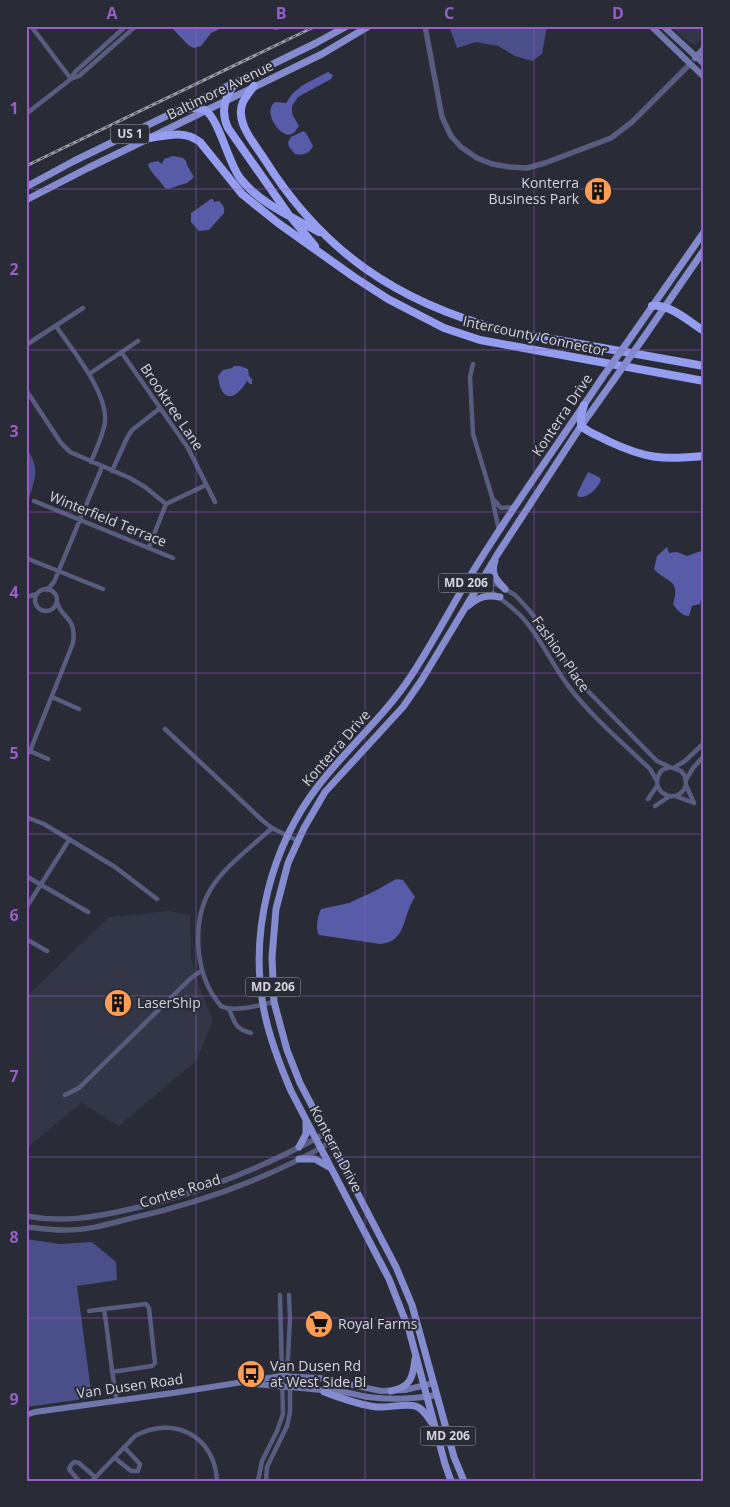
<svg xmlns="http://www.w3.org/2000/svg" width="730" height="1507" font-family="'Open Sans',sans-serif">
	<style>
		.built { fill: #333647 }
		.green { fill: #4a4e89 }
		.water { fill: #575ba8 }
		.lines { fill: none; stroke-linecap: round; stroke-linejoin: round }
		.minor { stroke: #585c7e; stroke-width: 4.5 }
		.tertiary { stroke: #585c7e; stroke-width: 5.5 }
		.secondary { stroke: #7177ac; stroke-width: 6 }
		.primary { stroke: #848bcf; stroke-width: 7 }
		.motorway { stroke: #959df0; stroke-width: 8 }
		.rail-casing { stroke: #9a9ca5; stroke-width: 3 }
		.rail { stroke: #292b37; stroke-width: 1; stroke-dasharray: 4; stroke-linecap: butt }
		.primary-bridge { stroke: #848bcf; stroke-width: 7 }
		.grid { fill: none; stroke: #965fc8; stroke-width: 1; stroke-opacity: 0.55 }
		.labels { text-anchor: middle; stroke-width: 4; stroke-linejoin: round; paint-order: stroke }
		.shield { fill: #292b37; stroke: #a1a2ab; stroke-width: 1 }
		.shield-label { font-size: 12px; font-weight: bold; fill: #d4d5dd }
		.street-label { font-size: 14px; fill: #d4d5dd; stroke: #292b37 }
		.poi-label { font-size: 14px; fill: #d4d5dd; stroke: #292b37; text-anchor: start }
		.neatline { fill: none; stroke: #965fc8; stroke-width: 2 }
		.grid-label { font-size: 16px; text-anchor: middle; font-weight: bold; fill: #965fc8 }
	</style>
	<rect width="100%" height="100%" fill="#292b37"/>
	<path class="built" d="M671,26H704V34L696,45L687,41Z
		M169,911L190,915L191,959L201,991L213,1020L197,1060L119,1126L81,1103L26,1149V997L109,917Z"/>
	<path class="green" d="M449,26H547L542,54L532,61L515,56L498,46L476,42L457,48Z
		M26,447C41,470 35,477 28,502L26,503Z
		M26,1239L60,1244L92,1242L116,1262L117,1280L77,1286L92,1398L26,1407Z"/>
	<path class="water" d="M170,26H226L211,33L201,46L194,48L188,45Z
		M328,72L333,75L331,79L298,97L292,106V114L299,126L294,133L288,135C277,133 263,111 275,102L286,103L292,94L303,85Z
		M303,131L306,133L313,146C310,153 303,156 295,154L289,147L288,142L291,137Z
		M173,156L183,158L186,161L187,165L194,177L187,183L168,189L165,188C160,180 152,175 148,165L149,163L158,161L162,164L164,159Z
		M211,199H213L214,202L219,201C223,205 225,207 224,213L209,230L199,231L191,222V213Z
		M234,366H240L248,369L249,376L252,379V384H250L247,381C235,401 221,403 218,376L223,370L232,368Z
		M588,472L599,477L601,480C598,488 588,498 579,497L577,495L578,492Z
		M667,547L669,553L677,552L687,556L704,550V598L701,599L700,604L692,606L689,616C682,616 677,610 673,604C681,578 666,583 654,569L657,556Z
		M396,879L403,880L415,897C402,916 407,942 380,944L319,935C315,928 318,915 321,909L349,903L375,891Z"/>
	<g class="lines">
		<path class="minor" d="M31,26L71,79
			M271,26L276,28L281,26
			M71,78L75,72L126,26
			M26,114L71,79L79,76L136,26
			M56,326C72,350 108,392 105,422C103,436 96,449 91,462
			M26,345L83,308
			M122,353L188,448L215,502
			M473,364L470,377L473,434L492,497L499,531
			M89,374L138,341
			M26,390L61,443L70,452L130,478L145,487L166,504
			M112,471L127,438L132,430L159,409
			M494,500L501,508L514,507
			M34,501L173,558
			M149,547L166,504L206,485
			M26,558L103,589
			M472,573L505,589L515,595L529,610L553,641L579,682L657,761L670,767
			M473,574C486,591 507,601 522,617C541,638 552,665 569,687C592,717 623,743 650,769L657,781
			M35 600a11 11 0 1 1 22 0a11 11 0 1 1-22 0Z
			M47,590L54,582L102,467
			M26,597L37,594
			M52,697L79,709
			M165,729L263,821L272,828L298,841
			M30,751L48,759
			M26,755L30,751L73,643C77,616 61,619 57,602
			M675,767L685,761L704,743
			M686,780L693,768L704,756
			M675,796L694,803L686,785L685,776L681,771L670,767L662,770C645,790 677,809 686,785
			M648,799L657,786
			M655,806L670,796
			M26,817L44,824L115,867L157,899
			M272,828C228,868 192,887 199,953C201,972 208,991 221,1006C233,1013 260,1005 274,1002
			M26,876L88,912
			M26,908L69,840
			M26,939L47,951
			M229,1009C235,1023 235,1029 251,1033
			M65,1095L79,1088L191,978L201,971
			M89,1311L104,1309
			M112,1372L152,1366L155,1363L149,1308L146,1304L104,1309C109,1340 111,1371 117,1401
			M115,1458L131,1471H138L140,1464L124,1447
			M79,1481L69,1469L71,1465L74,1462L79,1463L95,1477
			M92,1481L135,1436C174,1415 215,1436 217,1481
			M258,1481L262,1461L277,1431L283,1414L280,1295
			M266,1481L267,1467L287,1426L290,1412V1386L287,1376L290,1319L289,1295"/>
		<path class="tertiary" d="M425,26L442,117L451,136L461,147L477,158L492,164L510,167L527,168L545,163L611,138L632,122L690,64
			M26,1216C63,1223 96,1217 131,1209C200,1193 265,1167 326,1133
			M26,1227C38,1228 49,1230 61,1230C84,1231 106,1225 128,1219C200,1203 268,1179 331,1142"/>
		<path class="secondary" d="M651,26L704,77
			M663,26L704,64
			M695,58L704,48
			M249,1384C280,1386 311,1389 341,1392C350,1392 359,1396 368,1397C391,1400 414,1399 437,1395
			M26,1415L35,1412L173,1393L281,1376L319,1378L381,1391L405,1390L434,1383"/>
		<path class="primary" d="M26,187L74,161L316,43L347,26
			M26,200L88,168L322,54L369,26
			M631,337L704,232
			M642,340L704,250
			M495,561C490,574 497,581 505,589
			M468,606C479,597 486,594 500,597
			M299,1147L306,1134V1122
			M299,1159H315L329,1167
			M391,1391C411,1387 413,1377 415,1359
			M324,1392C341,1398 359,1405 377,1407C387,1408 407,1403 415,1406C423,1408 427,1416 431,1422
			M451,1481L445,1464L409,1330L389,1279L291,1091C279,1063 268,1035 263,1005C250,930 271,847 318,786C347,748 384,717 411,676C433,643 451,607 472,573C513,506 559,443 602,378
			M464,1481L454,1457L412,1305L396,1267L300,1083L287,1050L274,1002L272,957L276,909L288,863L304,828L325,792L403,707L421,681L497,555L581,426L613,381"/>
		<path class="motorway" d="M235,83C225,97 220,111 228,128L289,215L315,246
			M254,86C250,91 246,96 243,102C234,122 255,144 265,160C323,252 397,302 502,330L704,366
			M178,110C187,108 197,106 205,110C219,119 228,162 240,178C259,203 292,217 319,232
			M150,138C167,135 185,130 200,142L242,194L278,223L354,277L388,299L444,328L480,340L704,381
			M652,306C671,304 689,322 704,331
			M584,405L581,415V426C589,433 599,436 608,441C646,459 663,460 704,456"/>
		<defs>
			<path id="rail" d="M26,166L316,26"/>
		</defs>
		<use href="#rail" class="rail-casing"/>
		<use href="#rail" class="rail"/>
		<path class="primary-bridge" d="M602,378L631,337
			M613,381L642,340"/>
	</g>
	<path class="grid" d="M196,26V1481M365,26V1481M534,26V1481M26,189H704M26,350H704M26,512H704M26,673H704M26,834H704M26,996H704M26,1157H704M26,1318H704"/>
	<defs>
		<symbol id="building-disc" viewBox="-11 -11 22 22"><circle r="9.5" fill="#fd9d55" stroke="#292b37"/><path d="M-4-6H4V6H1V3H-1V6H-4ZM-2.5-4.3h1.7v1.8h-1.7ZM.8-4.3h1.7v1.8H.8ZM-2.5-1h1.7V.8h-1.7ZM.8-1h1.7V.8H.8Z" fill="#111"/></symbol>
		<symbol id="supermarket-disc" viewBox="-11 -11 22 22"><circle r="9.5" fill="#fd9d55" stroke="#292b37"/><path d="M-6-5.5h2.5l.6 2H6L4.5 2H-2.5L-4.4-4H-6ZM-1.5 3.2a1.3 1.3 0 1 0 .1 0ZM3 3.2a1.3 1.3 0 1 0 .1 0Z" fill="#111"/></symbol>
		<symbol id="bus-disc" viewBox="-11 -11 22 22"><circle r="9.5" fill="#fd9d55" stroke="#292b37"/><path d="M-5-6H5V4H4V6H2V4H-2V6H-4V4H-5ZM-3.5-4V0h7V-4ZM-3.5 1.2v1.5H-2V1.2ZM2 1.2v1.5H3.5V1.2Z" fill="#111"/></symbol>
	</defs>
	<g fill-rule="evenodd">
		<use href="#building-disc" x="582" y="175" width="32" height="32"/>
		<use href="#building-disc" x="102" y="987" width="32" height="32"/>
		<use href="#supermarket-disc" x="303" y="1308" width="32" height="32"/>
		<use href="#bus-disc" x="235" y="1358" width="32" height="32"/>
	</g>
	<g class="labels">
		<g class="shield">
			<rect x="111" y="124.5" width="38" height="19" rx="4"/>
			<rect x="438.5" y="573.5" width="55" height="19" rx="4"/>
			<rect x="245.5" y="977.5" width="55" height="19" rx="4"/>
			<rect x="420.5" y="1426.5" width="55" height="19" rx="4"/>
		</g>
		<g class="shield-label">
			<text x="130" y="138">US 1</text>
			<text x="466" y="587">MD 206</text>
			<text x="273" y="991">MD 206</text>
			<text x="448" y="1440">MD 206</text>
		</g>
		<g class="street-label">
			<text transform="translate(220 90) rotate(-26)" y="5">Baltimore Avenue</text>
			<text transform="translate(535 336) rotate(12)" y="5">Intercounty Connector</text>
			<text transform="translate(172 407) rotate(56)" y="5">Brooktree Lane</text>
			<text transform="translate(562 415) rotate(-56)" y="5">Konterra Drive</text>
			<text transform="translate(108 519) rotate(22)" y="5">Winterfield Terrace</text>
			<text transform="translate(561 654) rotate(55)" y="5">Fashion Place</text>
			<text transform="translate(336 748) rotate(-49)" y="5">Konterra Drive</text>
			<text transform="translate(336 1149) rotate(62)" y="5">Konterra Drive</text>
			<text transform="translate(180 1191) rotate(-17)" y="5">Contee Road</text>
			<text transform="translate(130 1386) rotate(-8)" y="5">Van Dusen Road</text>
		</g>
		<g class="poi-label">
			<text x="579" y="188" text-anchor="end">Konterra<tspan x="579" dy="16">Business Park</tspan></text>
			<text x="137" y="1008">LaserShip</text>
			<text x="338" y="1329">Royal Farms</text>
			<text x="270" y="1371">Van Dusen Rd<tspan x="270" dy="16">at West Side Bl</tspan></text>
		</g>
	</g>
	<rect width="730" height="1507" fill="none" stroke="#292b37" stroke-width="55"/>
	<rect x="28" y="28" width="674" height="1452" class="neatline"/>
	<g class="grid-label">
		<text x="112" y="19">A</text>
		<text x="281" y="19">B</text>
		<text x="449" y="19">C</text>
		<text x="618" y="19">D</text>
		<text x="14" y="114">1</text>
		<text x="14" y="275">2</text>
		<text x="14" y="437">3</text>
		<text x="14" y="598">4</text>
		<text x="14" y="759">5</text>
		<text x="14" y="921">6</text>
		<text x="14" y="1082">7</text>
		<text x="14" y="1243">8</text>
		<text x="14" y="1405">9</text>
	</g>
</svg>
